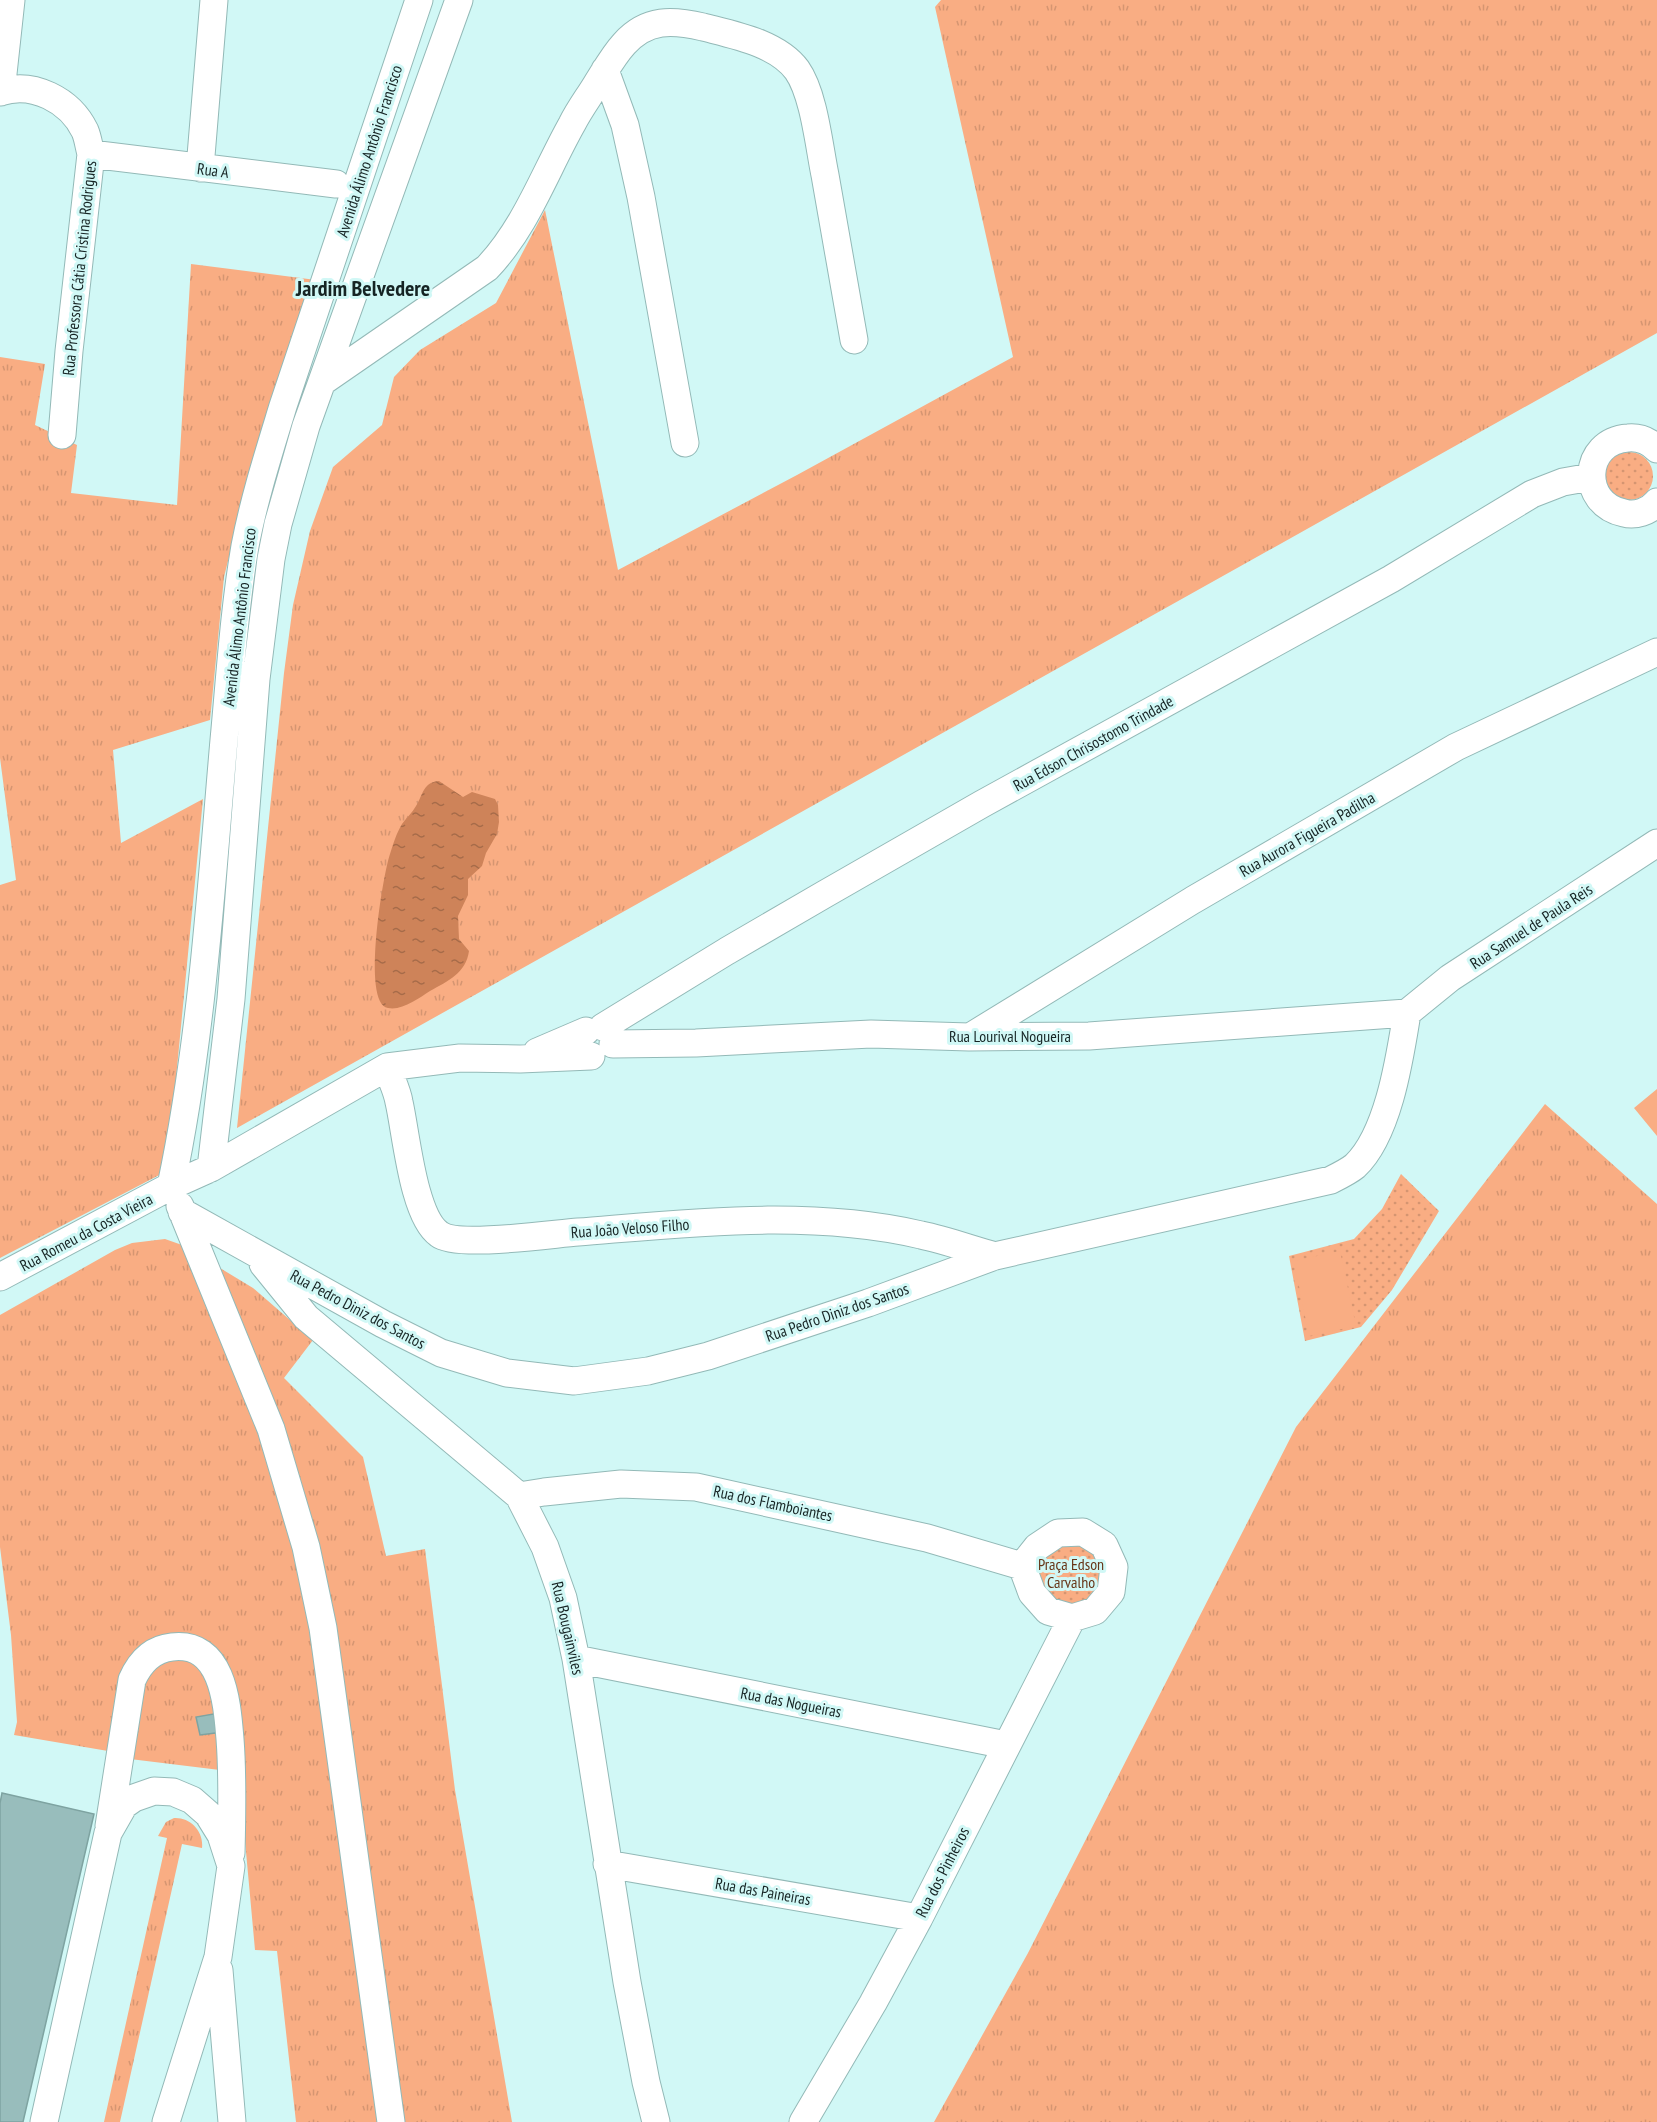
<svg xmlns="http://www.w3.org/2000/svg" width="1657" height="2122" font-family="'PT Sans Narrow',sans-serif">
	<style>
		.grass { fill: url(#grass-tufts) }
		.park { fill: url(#park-dots) }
		.garden { fill: #f9ad83 }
		.water { fill: url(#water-ripples) }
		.building { fill: #98bdbc; stroke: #7ea3a1; stroke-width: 1.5 }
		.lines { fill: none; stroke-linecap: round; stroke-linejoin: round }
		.minor-casing { stroke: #93b9b7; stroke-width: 29 }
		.minor { stroke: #fff; stroke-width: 27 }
		.labels { text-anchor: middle; stroke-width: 6; stroke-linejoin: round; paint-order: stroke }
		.street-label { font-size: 16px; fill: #162424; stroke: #d1f8f6 }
		.park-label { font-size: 16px; fill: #673517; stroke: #d1f8f6 }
		.district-label { font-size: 22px; font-weight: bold; fill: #162424; stroke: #d1f8f6 }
	</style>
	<defs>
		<pattern id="grass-tufts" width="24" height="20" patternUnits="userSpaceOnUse" patternTransform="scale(1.5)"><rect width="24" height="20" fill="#f9ad83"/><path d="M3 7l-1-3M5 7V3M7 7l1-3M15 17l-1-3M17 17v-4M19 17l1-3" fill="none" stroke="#d59571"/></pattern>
		<pattern id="park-dots" width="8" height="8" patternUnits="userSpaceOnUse" patternTransform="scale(1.5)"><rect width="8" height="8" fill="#f9ad83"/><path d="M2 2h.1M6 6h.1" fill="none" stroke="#d59571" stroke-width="1.8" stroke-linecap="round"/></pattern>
		<pattern id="water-ripples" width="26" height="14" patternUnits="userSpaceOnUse" patternTransform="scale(1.5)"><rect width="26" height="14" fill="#ce8359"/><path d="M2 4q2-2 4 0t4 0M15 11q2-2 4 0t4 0" fill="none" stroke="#a66b49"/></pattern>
	</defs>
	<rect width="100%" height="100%" fill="#d1f8f6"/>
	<path class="grass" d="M941,0H1657V333L237,1128L284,673L293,605L310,531L333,467L382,425L394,377L420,350L496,303L545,210L618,570L797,475L1013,357L935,7Z
		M191,264L316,280L240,513L224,577L210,720L113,750L121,843L203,799L167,1171L0,1258V885L16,880L0,758V357L45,364L35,425L77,445L71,493L177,505Z
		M1545,1104L1657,1204V2122H934L1028,1953L1296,1427Z
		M165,1239L182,1245L253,1288L313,1340L284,1378L363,1457L386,1556L425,1549L455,1790L512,2122H296L277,1951L255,1950L231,1688L165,1638L108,1751L14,1735L17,1722L11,1635L0,1547V1315L115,1250L132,1243Z
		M186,1656L210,1677L228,1771L130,1759L148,1666Z
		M174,1818C190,1817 204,1831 202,1848L182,1844L120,2122H104L167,1838L158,1836L166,1822Z"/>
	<path class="park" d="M1605 476a24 24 0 1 1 48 0a24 24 0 1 1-48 0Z
		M1401,1174L1439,1211L1392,1290L1361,1327L1305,1341L1289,1256L1354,1239L1382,1209Z
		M1092,1545L1106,1575L1089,1604L1055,1605C1036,1577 1030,1578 1049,1546Z"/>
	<path class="garden" d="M1657,1089V1136L1634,1108Z
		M1340,1251L1356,1326L1309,1336L1294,1261Z"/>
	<path class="water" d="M439,781L463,797L472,792L495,799L498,805L499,822L497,834L486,853L482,866L468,879V895L458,916L459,939L469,951C466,973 448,981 430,991C419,998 402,1011 388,1008C361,1004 383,874 390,854C393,844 397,832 402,824C406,818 412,813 416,806C423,795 423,782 439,781Z"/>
	<path class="building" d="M219,1713L223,1732L200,1735L196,1717Z
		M2,1793L94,1814L23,2122H0V1803Z"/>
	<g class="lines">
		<defs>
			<path id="minor" d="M605,70L625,125L641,197L685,443
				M0,92C33,81 70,100 85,131C88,138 89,147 91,154L69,351L62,435
				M1,92L11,0
				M91,154L336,184
				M200,168L214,0
				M322,382L487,268C526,227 545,172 572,124C579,110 588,98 596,85C605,71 613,56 624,44C647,18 673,20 703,27C734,35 777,43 797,70C814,94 819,146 825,175C835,230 844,285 854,340
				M1657,449C1649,441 1639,437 1628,438C1582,441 1579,504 1624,513C1635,516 1649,512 1657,502
				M1407,1013L1450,978L1657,843
				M603,1027L727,951L825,894L982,804L1391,579L1532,494L1563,482L1591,477
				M970,1037L1193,900L1456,747L1657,652
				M613,1044L696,1043L871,1034L969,1037L1089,1036L1407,1013
				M537,1052L586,1031
				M387,1067C391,1079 397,1090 399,1102C406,1132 413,1216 439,1234C457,1248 551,1234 578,1232C691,1223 809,1209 921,1235C945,1240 970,1249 995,1256
				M211,1168L231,999L256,679L271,559L278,524L306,426L459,0
				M171,1186C202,1039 211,889 224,740C230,676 234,610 245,546C254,499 269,452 283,406L419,0
				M180,1206L271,1429L306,1547L323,1628L391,2122
				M182,1212L383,1324L441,1353L507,1373L574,1381L648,1371L708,1356L868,1303L995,1256L1331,1180C1339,1176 1349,1171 1355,1166C1389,1134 1400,1056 1407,1013
				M263,1264L306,1317L519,1496L545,1547L563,1598L576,1659L627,1982L646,2082L656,2122
				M0,1277L171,1186L211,1168L387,1067L460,1058L520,1059L591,1056
				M519,1496L544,1492L621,1484L696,1487L927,1538L1022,1566
				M1083,1532L1104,1545L1114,1567L1111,1592L1095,1611L1072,1618L1048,1611L1032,1593L1022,1566L1037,1547L1058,1533Z
				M576,1659L1006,1745
				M109,1826L132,1680C140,1662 152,1649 172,1647C223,1641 227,1703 230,1739C233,1777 232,1814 231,1853
				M607,1864L919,1918
				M219,1970L232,2122
				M44,2122L108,1833L124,1805L134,1798L154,1791L173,1792L192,1800L208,1814L221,1835L231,1866L218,1957L166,2122
				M803,2122L873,2003L919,1918L1072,1618"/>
		</defs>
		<use href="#minor" class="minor-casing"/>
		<use href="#minor" class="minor"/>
	</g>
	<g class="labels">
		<g class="street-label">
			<text transform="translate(369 151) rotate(-72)" y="6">Avenida Álimo Antônio Francisco</text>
			<text transform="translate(213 170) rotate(7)" y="6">Rua A</text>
			<text transform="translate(79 268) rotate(-84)" y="6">Rua Professora Cátia Cristina Rodrigues</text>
			<text transform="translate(239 617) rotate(-83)" y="6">Avenida Álimo Antônio Francisco</text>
			<text transform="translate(1093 743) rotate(-29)" y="6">Rua Edson Chrisostomo Trindade</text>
			<text transform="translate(1307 834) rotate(-30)" y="6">Rua Aurora Figueira Padilha</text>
			<text transform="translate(1531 926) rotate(-33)" y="6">Rua Samuel de Paula Reis</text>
			<text x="1010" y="1042">Rua Lourival Nogueira</text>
			<text transform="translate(630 1228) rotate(-4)" y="6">Rua João Veloso Filho</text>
			<text transform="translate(86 1232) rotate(-28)" y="6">Rua Romeu da Costa Vieira</text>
			<text transform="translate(358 1309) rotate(28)" y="6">Rua Pedro Diniz dos Santos</text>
			<text transform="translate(837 1312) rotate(-19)" y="6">Rua Pedro Diniz dos Santos</text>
			<text transform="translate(773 1503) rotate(12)" y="6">Rua dos Flamboiantes</text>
			<text transform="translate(568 1628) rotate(77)" y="6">Rua Bougainviles</text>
			<text transform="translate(791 1702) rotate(11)" y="6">Rua das Nogueiras</text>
			<text transform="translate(942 1872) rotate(-63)" y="6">Rua dos Pinheiros</text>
			<text transform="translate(763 1891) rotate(10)" y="6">Rua das Paineiras</text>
		</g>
		<g class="park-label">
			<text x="1071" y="1570">Praça Edson<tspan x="1071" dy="18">Carvalho</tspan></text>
		</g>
		<g class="district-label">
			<text x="363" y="296">Jardim Belvedere</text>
		</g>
	</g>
</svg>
